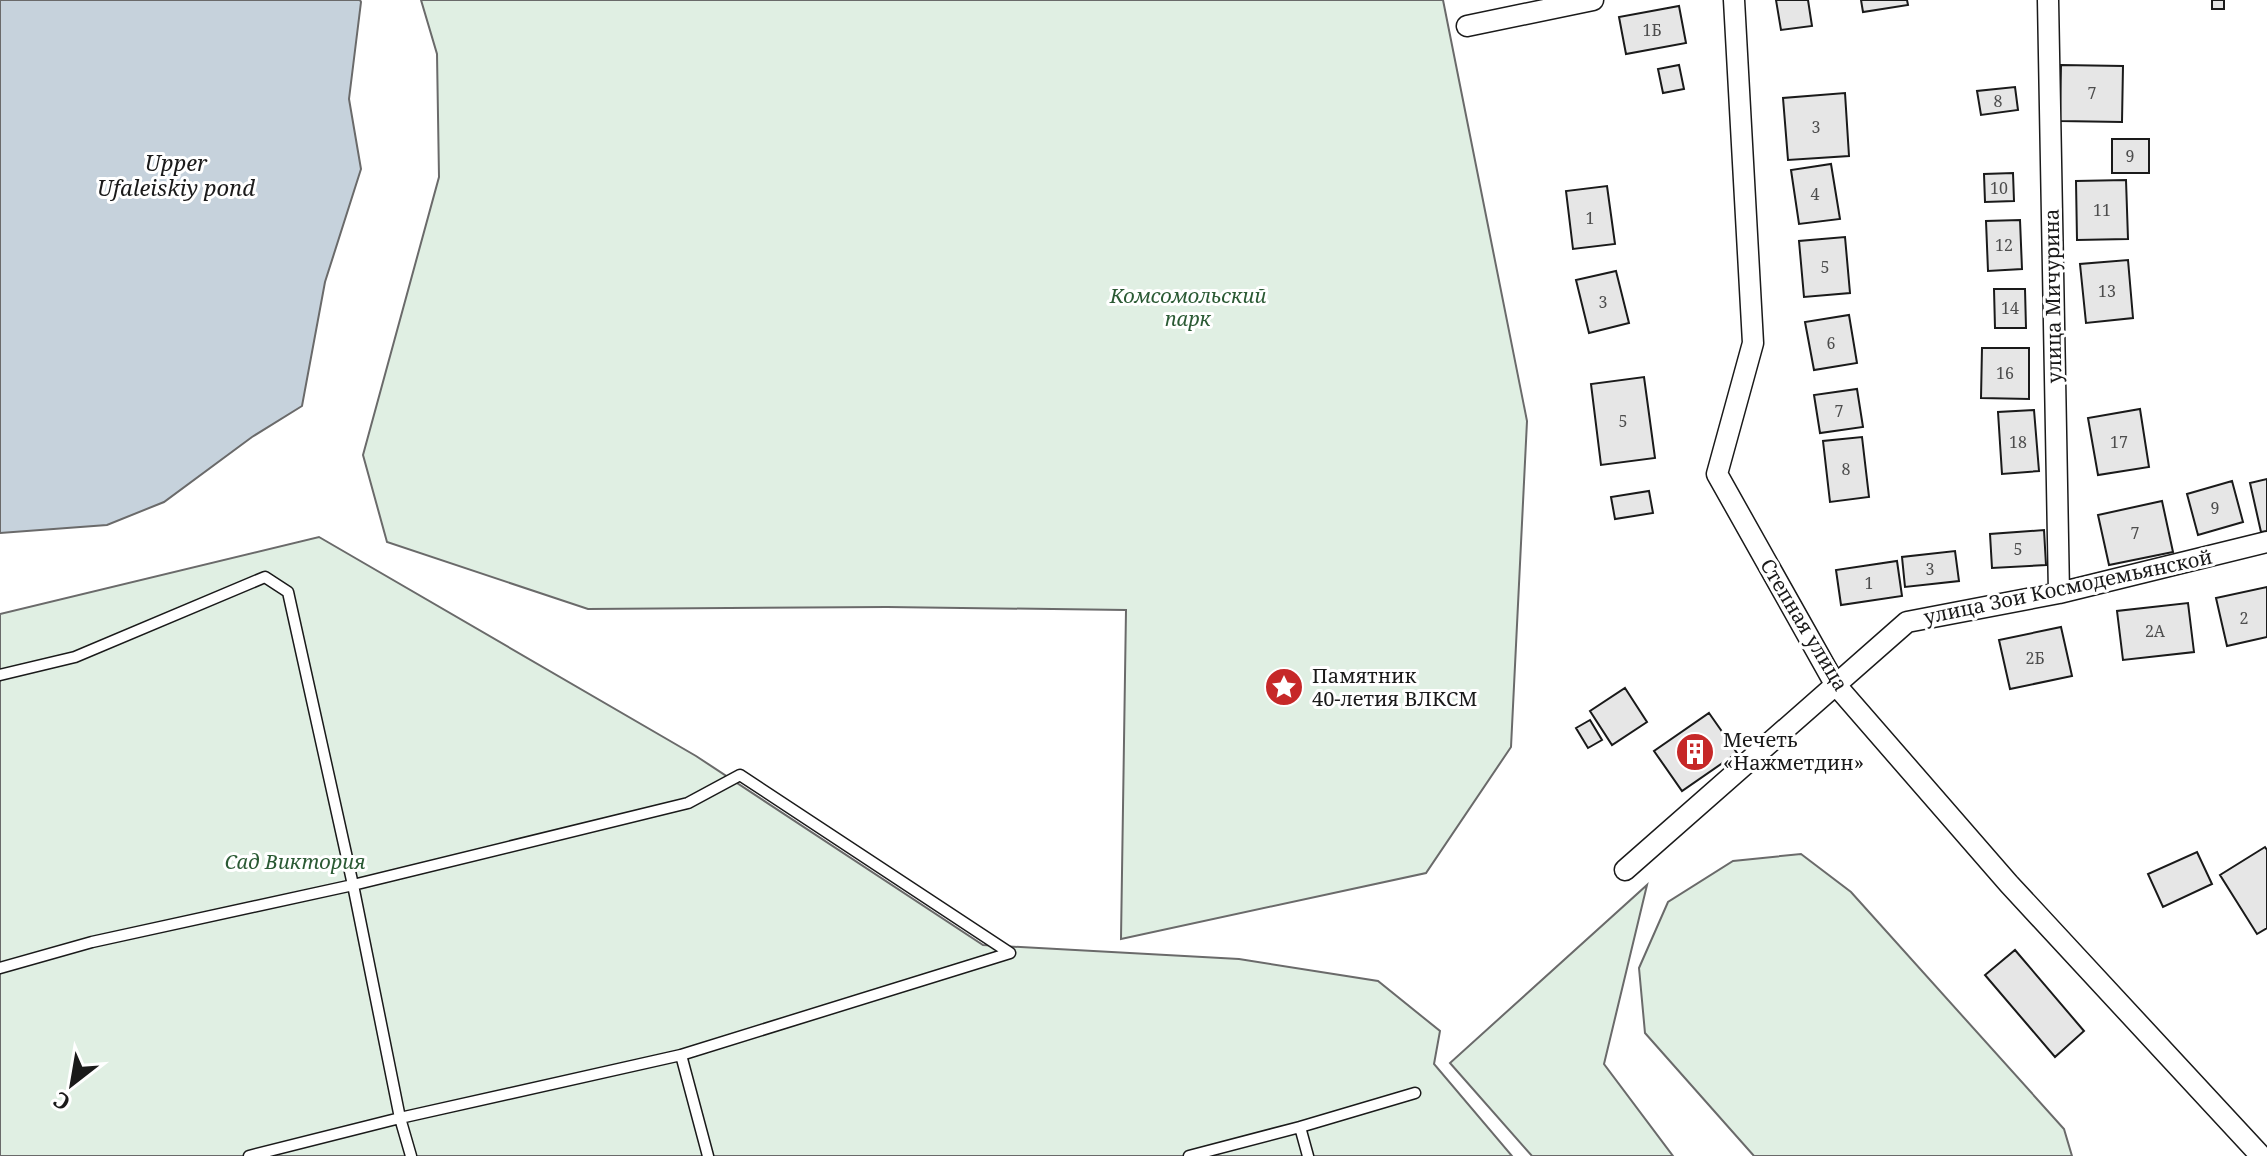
<svg xmlns="http://www.w3.org/2000/svg" width="2267" height="1156" font-family="'Noto Serif',serif">
	<style>
		.green { fill: #e0efe3; stroke: #6a6a6a; stroke-width: 2 }
		.water { fill: #c6d2dc; stroke: #6a6a6a; stroke-width: 2 }
		.building { fill: #e6e6e6; stroke: #1a1a1a; stroke-width: 2 }
		.lines { fill: none; stroke-linecap: round; stroke-linejoin: round }
		.service-casing { stroke: #1a1a1a; stroke-width: 13 }
		.minor-casing { stroke: #1a1a1a; stroke-width: 23 }
		.service { stroke: #fff; stroke-width: 10 }
		.minor { stroke: #fff; stroke-width: 20 }
		.labels { text-anchor: middle; stroke-width: 6; stroke-linejoin: round; paint-order: stroke }
		.number-label { font-size: 16px; fill: #4d4d4d }
		.park-label { font-size: 20px; font-style: italic; fill: #2b5a34; stroke: #fff }
		.street-label { font-size: 20px; fill: #1a1a1a; stroke: #fff }
		.poi-label { font-size: 20px; fill: #1a1a1a; stroke: #fff; text-anchor: start }
		.water-label { font-size: 22px; font-style: italic; fill: #1a1a1a; stroke: #fff }
	</style>
	<rect width="100%" height="100%" fill="#fff"/>
	<path class="green" d="M421,0H1443L1527,421L1511,747L1426,873L1121,939L1126,610L887,607L588,609L387,542L363,455L439,177L437,54Z
		M319,537L696,756L983,945L1239,959L1378,981L1440,1031L1434,1064L1512,1156H0V614Z
		M1801,854L1851,892L2064,1129L2072,1156H1754L1645,1033L1639,968L1668,902L1733,861Z
		M1647,885L1604,1064L1673,1156H1532L1450,1063Z"/>
	<path class="water" d="M0,0H360L361,2L349,99L361,169L325,282L302,406L252,437L164,502L107,525L0,533Z"/>
	<path class="building" d="M1776,0H1808L1812,26L1781,30Z
		M1861,0H1907L1908,5L1863,12Z
		M2212,0H2224V9H2212Z
		M1679,6L1686,43L1626,54L1619,17Z
		M1679,65L1684,89L1663,93L1658,69Z
		M2061,65L2123,66L2122,122L2060,121Z
		M2015,87L2018,110L1981,115L1977,91Z
		M1845,93L1849,156L1788,160L1783,98Z
		M2112,139H2149V173H2112Z
		M1831,164L1840,219L1799,224L1791,170Z
		M2013,173L2014,201L1985,202L1984,174Z
		M2126,180L2128,239L2077,240L2076,181Z
		M1607,186L1615,244L1573,249L1566,191Z
		M2020,220L2022,269L1988,271L1986,221Z
		M1845,237L1850,293L1804,297L1799,241Z
		M2128,260L2133,318L2086,323L2080,264Z
		M1616,271L1629,323L1589,333L1576,280Z
		M1994,289H2025L2026,328H1995Z
		M1849,315L1857,363L1814,370L1805,322Z
		M1982,348H2029V399L1981,398Z
		M1644,377L1655,458L1601,465L1591,384Z
		M1857,389L1863,427L1820,433L1814,395Z
		M2140,409L2149,467L2098,475L2088,418Z
		M2034,410L2039,471L2002,474L1998,412Z
		M1862,437L1869,497L1830,502L1823,441Z
		M2267,479V531L2261,532L2250,483Z
		M2232,481L2243,522L2198,535L2187,494Z
		M1649,491L1653,513L1615,519L1611,497Z
		M2162,501L2173,552L2109,565L2098,515Z
		M2044,530L2046,565L1992,568L1990,534Z
		M1955,551L1959,581L1905,587L1902,557Z
		M1897,561L1902,596L1841,605L1836,570Z
		M2267,587V637L2227,646L2216,598Z
		M2188,603L2194,652L2123,660L2117,611Z
		M2061,627L2072,676L2010,689L1999,640Z
		M1625,688L1647,722L1612,745L1590,711Z
		M1709,713L1737,753L1682,791L1654,751Z
		M1590,720L1602,740L1588,748L1576,728Z
		M2265,847L2267,850V928L2257,934L2220,875Z
		M2197,852L2212,884L2163,907L2148,874Z
		M2015,950L2084,1031L2055,1057L1985,975Z"/>
	<g class="lines">
		<defs>
			<path id="service" d="M0,675L75,657L265,577L288,592L353,885L400,1118L411,1156
				M0,968L92,942L353,885L688,803L740,775L1010,953L681,1055L708,1156
				M249,1156L400,1118L681,1055
				M1189,1156L1300,1127
				M1308,1156L1300,1127L1415,1093"/>
			<path id="minor" d="M1734,0L1753,343L1717,474L1835,684L2009,884L2261,1156
				M2048,0L2059,593
				M1467,26L1593,0
				M1625,870L1907,622L2059,593L2267,542"/>
		</defs>
		<use href="#service" class="service-casing"/>
		<use href="#minor" class="minor-casing"/>
		<use href="#service" class="service"/>
		<use href="#minor" class="minor"/>
	</g>
	<defs>
		<symbol id="sight-disc" viewBox="-11 -11 22 22"><circle r="9.5" fill="#c62828" stroke="#fff"/><path d="M0-6L1.8-2.2L6-1.7L2.9 1.2L3.7 5.4L0 3.3L-3.7 5.4L-2.9 1.2L-6-1.7L-1.8-2.2Z" fill="#fff"/></symbol>
		<symbol id="building-disc" viewBox="-11 -11 22 22"><circle r="9.5" fill="#c62828" stroke="#fff"/><path d="M-4-6H4V6H1V3H-1V6H-4ZM-2.5-4.3h1.7v1.8h-1.7ZM.8-4.3h1.7v1.8H.8ZM-2.5-1h1.7V.8h-1.7ZM.8-1h1.7V.8H.8Z" fill="#fff"/></symbol>
	</defs>
	<g fill-rule="evenodd">
		<use href="#sight-disc" x="1262" y="665" width="44" height="44"/>
		<use href="#building-disc" x="1673" y="730" width="44" height="44"/>
	</g>
	<g class="labels">
		<g class="number-label">
			<text x="1652" y="36">1Б</text>
			<text x="2092" y="99">7</text>
			<text x="1998" y="107">8</text>
			<text x="1816" y="133">3</text>
			<text x="2130" y="162">9</text>
			<text x="1999" y="194">10</text>
			<text x="1815" y="200">4</text>
			<text x="2102" y="216">11</text>
			<text x="1590" y="224">1</text>
			<text x="2004" y="251">12</text>
			<text x="1825" y="273">5</text>
			<text x="2107" y="297">13</text>
			<text x="1603" y="308">3</text>
			<text x="2010" y="314">14</text>
			<text x="1831" y="349">6</text>
			<text x="2005" y="379">16</text>
			<text x="1839" y="417">7</text>
			<text x="1623" y="427">5</text>
			<text x="2018" y="448">18</text>
			<text x="2119" y="448">17</text>
			<text x="1846" y="475">8</text>
			<text x="2215" y="514">9</text>
			<text x="2135" y="539">7</text>
			<text x="2018" y="555">5</text>
			<text x="1930" y="575">3</text>
			<text x="1869" y="589">1</text>
			<text x="2244" y="624">2</text>
			<text x="2155" y="637">2А</text>
			<text x="2035" y="664">2Б</text>
		</g>
		<g class="park-label">
			<text x="1188" y="303">Комсомольский<tspan x="1188" dy="23">парк</tspan></text>
			<text x="295" y="869">Сад Виктория</text>
		</g>
		<g class="street-label">
			<text transform="translate(2053 296) rotate(-91)" y="7">улица Мичурина</text>
			<text transform="translate(2068 587) rotate(-12)" y="7">улица Зои Космодемьянской</text>
			<text transform="translate(1804 625) rotate(59)" y="7">Степная улица</text>
		</g>
		<g class="poi-label">
			<text x="1312" y="683">Памятник<tspan x="1312" dy="23">40-летия ВЛКСМ</tspan></text>
			<text x="1723" y="747">Мечеть<tspan x="1723" dy="23">«Нажметдин»</tspan></text>
		</g>
		<g class="water-label">
			<text x="176" y="171">Upper<tspan x="176" dy="25">Ufaleiskiy pond</tspan></text>
		</g>
	</g>
	<g transform="translate(72 1084) rotate(211)" stroke="#ffffff" stroke-width="6" paint-order="stroke">
	<path d="M0-6L14 30L0 20L-14 30Z" fill="#1a1a1a"/>
	<text y="-12" font-size="22" font-weight="bold" text-anchor="middle" fill="#1a1a1a">С</text>
	</g>
</svg>
